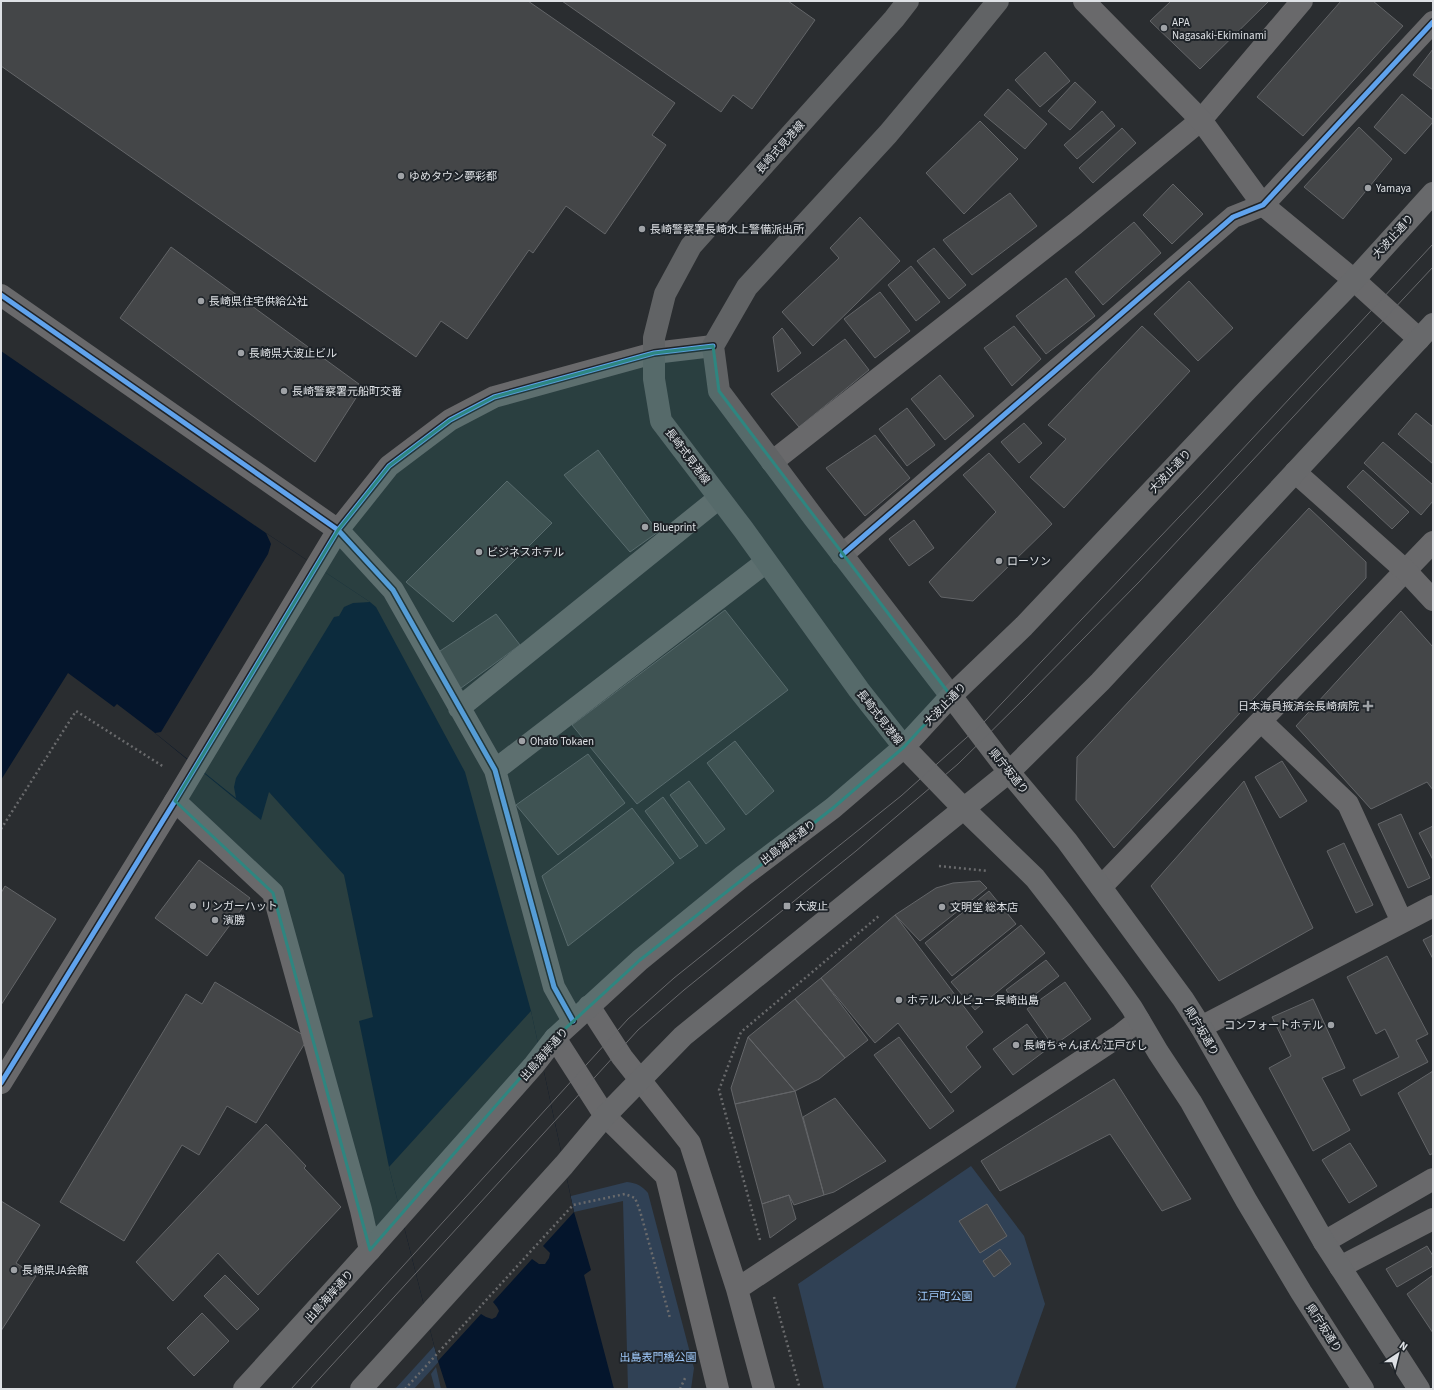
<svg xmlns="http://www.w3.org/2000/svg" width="1434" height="1390" font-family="'Source Sans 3','Noto Sans JP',sans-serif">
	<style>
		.green { fill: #304155 }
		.water { fill: #04152c }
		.pier { fill: #2a2d30 }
		.building { fill: #444648; stroke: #636568 }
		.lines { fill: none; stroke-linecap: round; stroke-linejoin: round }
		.path { stroke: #696a6c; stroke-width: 2.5; stroke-dasharray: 2 3; stroke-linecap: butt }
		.minor { stroke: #69696b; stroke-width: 22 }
		.tertiary { stroke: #69696b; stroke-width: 22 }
		.secondary { stroke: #616365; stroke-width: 22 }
		.trunk { stroke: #68696b; stroke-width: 22 }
		.tram { stroke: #68696c; stroke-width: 1 }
		.cycleway-casing { stroke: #1e2328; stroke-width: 8 }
		.cycleway { stroke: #60a3ed; stroke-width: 5 }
		.marked { fill: #2e8680; fill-opacity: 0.2; stroke: #2e8680; stroke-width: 3; stroke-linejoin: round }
		.poi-dot { fill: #9fa2a6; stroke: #1e2328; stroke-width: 1.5 }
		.labels { text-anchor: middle; stroke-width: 4; stroke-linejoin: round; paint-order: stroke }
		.poi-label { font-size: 11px; fill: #dee1e5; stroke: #1e2328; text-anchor: start }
		.street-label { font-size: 11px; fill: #dee1e5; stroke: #1e2328 }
		.park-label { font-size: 11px; fill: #9ec8f9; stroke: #1e2328 }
	</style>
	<rect width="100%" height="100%" fill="#2a2d30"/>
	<path class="green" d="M971,1166L1024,1236L1045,1304L1015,1389H824L798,1284Z
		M627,1182C637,1183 642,1186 648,1193L694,1368L691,1389H628L623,1201L574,1212L414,1389H395L571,1196Z
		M436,1367L441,1389H435L431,1374Z"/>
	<path class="water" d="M1,351L266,533L370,602L376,607L465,772L531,1011L574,1212L591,1270L584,1275L614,1389H447L438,1361L389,1167L359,1021L373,1017L344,875L269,792L261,820L155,733L117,704L114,707L68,673L1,780Z"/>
	<path class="pier" d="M266,533L370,602L353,603L344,607L339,616L334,617L236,778L234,787L236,798L155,733L161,732L268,554L271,544Z
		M531,1011L574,1212L543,1246L550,1253L549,1258L545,1264H539L532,1259L493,1302L497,1307L499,1311L496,1317L492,1319L486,1317L481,1314L438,1361L389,1167Z"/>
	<path class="building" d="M1,1H528L675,103L652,135L666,145L605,234L566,206L533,253L529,250L467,339L441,321L416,357L1,66Z
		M562,1H788L815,20L752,109L733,95L721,112Z
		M1171,1H1269L1200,69L1150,21Z
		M1341,1H1373L1403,26L1303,136L1257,97Z
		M1433,49V90L1413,75Z
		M1045,52L1070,81L1040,107L1015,80Z
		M1075,82L1096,102L1070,130L1048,111Z
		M1008,89L1047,124L1025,149L984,115Z
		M1402,94L1433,120V122L1405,154L1374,127Z
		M1102,111L1115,126L1077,159L1064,145Z
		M980,121L1018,159L964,214L926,173Z
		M1359,127L1392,159L1343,219L1304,187Z
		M1122,128L1136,143L1093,183L1079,168Z
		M1173,184L1203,214L1172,244L1143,215Z
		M1010,193L1037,226L972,275L943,240Z
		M860,217L900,261L813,346L782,312L839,258L830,248Z
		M1134,222L1161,253L1103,305L1075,272Z
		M171,247L363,387L315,462L120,318Z
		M934,248L966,285L949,299L917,261Z
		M911,266L940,302L916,321L888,285Z
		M1066,278L1095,316L1046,354L1016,316Z
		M1189,281L1233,328L1198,361L1154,314Z
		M880,292L910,331L875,358L844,319Z
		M1014,326L1041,359L1012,386L984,348Z
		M1142,326L1190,371L1064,508L1030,477L1066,439L1048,425Z
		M782,328L801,353L778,372L773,337Z
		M845,339L869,370L799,427L771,394Z
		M940,375L974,416L945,440L911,399Z
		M907,408L935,445L907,466L879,429Z
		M1416,413L1433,427V464L1398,434Z
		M1024,423L1042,443L1019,463L1001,442Z
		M875,435L910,478L865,516L826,468Z
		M1383,442L1433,485V501L1421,515L1364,463Z
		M598,450L658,532L630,552L564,475Z
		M989,453L1052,524L973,601L941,597L929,582L996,512L963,475Z
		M1363,470L1409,512L1392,529L1347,487Z
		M507,481L552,523L453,622L406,582Z
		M1309,508L1366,562V578L1114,848L1076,800L1077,757Z
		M914,520L934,548L909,566L889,539Z
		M725,610L788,690L637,804L572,725Z
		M1401,611L1433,647V790L1427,782L1371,809L1296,726Z
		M496,614L520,645L457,691L437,653Z
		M735,741L774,791L746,815L707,763Z
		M588,754L625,803L558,855L516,805Z
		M1282,761L1307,801L1280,818L1255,777Z
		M689,781L725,829L706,844L670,795Z
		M1244,781L1313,928L1219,981L1151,886Z
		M663,797L698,846L680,859L645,811Z
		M632,808L674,863L568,946L542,876Z
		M1401,814L1430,878L1408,888L1378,824Z
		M1433,826V860L1419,833Z
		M1344,843L1373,905L1356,913L1327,851Z
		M199,860L250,898L207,956L155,918Z
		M980,881L987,888L920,941L895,915L936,888L953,883Z
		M5,886L56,919L1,1005V893Z
		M989,891L1016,924L952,976L925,943Z
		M895,915L983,1032L966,1047L981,1067L951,1093L898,1023L875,1043L821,978Z
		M1021,925L1045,953L975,1010L951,982Z
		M1433,935V959L1423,940Z
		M1387,956L1428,1034L1416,1040L1428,1062L1361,1096L1353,1080L1399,1057L1385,1029L1376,1034L1347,977Z
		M1046,960L1059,976L1019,1007L1006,990Z
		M821,978L868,1040L845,1058L795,999Z
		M215,982L308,1038L256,1123L227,1106L199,1155L182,1145L124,1241L60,1202L186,994L202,1004Z
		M1065,982L1091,1019L1053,1046L1027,1009Z
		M795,999L845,1058L819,1079L795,1091L748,1037Z
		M1313,999L1345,1068L1322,1078L1350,1130L1313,1151L1269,1068L1291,1056L1272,1017Z
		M1027,1024L1046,1050L1013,1075L993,1049Z
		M748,1037L795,1091L735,1104L731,1088Z
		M899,1037L954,1111L930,1129L874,1055Z
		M1433,1071V1153L1430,1155L1398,1093Z
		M1114,1079L1191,1199L1162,1211L1110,1134L1000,1191L981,1161Z
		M795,1091L824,1195L794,1205L789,1195L762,1204L735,1104Z
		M835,1098L886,1161L834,1192L824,1195L803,1117Z
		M266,1124L306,1166L304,1168L341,1207L258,1295L218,1253L173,1301L136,1262Z
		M1350,1143L1377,1186L1349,1203L1322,1160Z
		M789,1195L796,1219L770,1238L762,1204Z
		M1,1201L40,1225L16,1263L36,1276L1,1331Z
		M987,1204L1007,1236L980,1253L959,1221Z
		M1427,1246L1433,1256V1266L1397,1287L1386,1269Z
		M1000,1249L1011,1264L994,1277L983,1261Z
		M225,1275L259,1309L237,1330L204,1296Z
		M1433,1275V1333L1407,1294Z
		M202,1313L229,1341L194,1376L167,1348Z"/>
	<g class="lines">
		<path class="path" d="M1,829L76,711L164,767
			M939,866L988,871
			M760,1240L719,1090L741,1032L880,915
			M774,1297L800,1389
			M405,1389L573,1205L625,1194L635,1198L640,1211L670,1318
			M680,1389L686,1376"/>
		<path class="minor" d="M772,462L1075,224L1201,120L1302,1
			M338,530L393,590L495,770L554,987L573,1021
			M842,555L1233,217L1263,205L1433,22
			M459,708L719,498
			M1261,721L1348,804L1402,922
			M495,770L766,562
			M175,801L273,893L361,1210L370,1250
			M1101,887L1433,542
			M1201,1027L1433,906
			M1324,1242L1433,1179
			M1340,1267L1433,1219"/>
		<path class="tertiary" d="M1084,1L1201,120L1263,205L1354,280L1419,339
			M1,295L338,530
			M1295,472L1406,571L1433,600
			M589,1006L622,1057L690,1143L737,1289L764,1389
			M555,1038L605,1116L666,1176L718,1389
			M1,1083L175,801L338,530L389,466L450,420L494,397L654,353L713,346
			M737,1289L1119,1036L1139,1020"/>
		<path class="secondary" d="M951,696L814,518L719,391L713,346L747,287L888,134L950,60L998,1
			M904,747L859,690L743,529L661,421L654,379V338L665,294L691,246L837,83L894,19L908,1"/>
		<path class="trunk" d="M951,696L1009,772L1067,841L1183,999L1201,1027L1324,1242L1419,1389
			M904,747L964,809L1035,878L1063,914L1115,984L1132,1008L1158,1052L1191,1102L1246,1200L1301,1292L1363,1389
			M244,1389L370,1250L534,1065L555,1038L640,960L743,876L833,808L904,747L951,696L1024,626L1248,389L1354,280L1433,193
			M361,1389L564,1165L605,1116L683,1036L1009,772L1100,682L1433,324"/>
		<path class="tram" d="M291,1389L628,1019L674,978L901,796L984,722L1199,496L1433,244
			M310,1389L638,1030L684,990L856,851L958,764L1025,698L1139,582L1433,267"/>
		<defs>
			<path id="cycleway" d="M1,295L338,530L393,590L495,770L554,987L573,1021
				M842,555L1233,217L1263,205L1433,22
				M1,1083L175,801L338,530L389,466L450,420L494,397L654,353L713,346"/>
		</defs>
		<use href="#cycleway" class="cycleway-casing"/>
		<use href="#cycleway" class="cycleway"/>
	</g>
	<path class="marked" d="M713,346L719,391L951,696L904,747L833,808L640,960L555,1038L370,1250L273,893L175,801L338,530L389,466L450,420L494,397L654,353Z"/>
	<g class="poi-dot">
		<circle cx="1164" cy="28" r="4"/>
		<circle cx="401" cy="176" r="4"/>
		<circle cx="1368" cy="188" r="4"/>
		<circle cx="642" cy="229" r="4"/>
		<circle cx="201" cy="301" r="4"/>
		<circle cx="241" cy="353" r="4"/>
		<circle cx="284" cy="391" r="4"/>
		<circle cx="645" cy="527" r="4"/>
		<circle cx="479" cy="552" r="4"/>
		<circle cx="999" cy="561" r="4"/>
		<path d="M1366 700h4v4h4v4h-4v4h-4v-4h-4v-4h4z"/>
		<circle cx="522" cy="741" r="4"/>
		<circle cx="193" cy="906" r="4"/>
		<rect x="783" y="902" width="8" height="8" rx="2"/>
		<circle cx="942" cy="907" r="4"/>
		<circle cx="215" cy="920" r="4"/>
		<circle cx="899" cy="1000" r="4"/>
		<circle cx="1331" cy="1025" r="4"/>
		<circle cx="1016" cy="1045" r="4"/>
		<circle cx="14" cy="1270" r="4"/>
	</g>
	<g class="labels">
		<g class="poi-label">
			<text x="1172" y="26">APA<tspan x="1172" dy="13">Nagasaki-Ekiminami</tspan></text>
			<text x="409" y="180">ゆめタウン夢彩都</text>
			<text x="1376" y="192">Yamaya</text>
			<text x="650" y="233">長崎警察署長崎水上警備派出所</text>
			<text x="209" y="305">長崎県住宅供給公社</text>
			<text x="249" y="357">長崎県大波止ビル</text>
			<text x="292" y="395">長崎警察署元船町交番</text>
			<text x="653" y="531">Blueprint</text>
			<text x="487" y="556">ビジネスホテル</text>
			<text x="1007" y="565">ローソン</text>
			<text x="1359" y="710" text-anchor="end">日本海員掖済会長崎病院</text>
			<text x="530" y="745">Ohato Tokaen</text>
			<text x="201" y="910">リンガーハット</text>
			<text x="795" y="910">大波止</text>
			<text x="950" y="911">文明堂 総本店</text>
			<text x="223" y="924">濱勝</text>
			<text x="907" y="1004">ホテルベルビュー長崎出島</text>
			<text x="1323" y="1029" text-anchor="end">コンフォートホテル</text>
			<text x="1024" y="1049">長崎ちゃんぽん 江戸びし</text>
			<text x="22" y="1274">長崎県JA会館</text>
		</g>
		<g class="street-label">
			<text transform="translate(780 147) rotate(-48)" y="4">長崎式見港線</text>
			<text transform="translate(1393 236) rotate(-48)" y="4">大波止通り</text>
			<text transform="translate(688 456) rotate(53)" y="4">長崎式見港線</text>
			<text transform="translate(1170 471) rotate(-47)" y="4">大波止通り</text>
			<text transform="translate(945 704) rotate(-46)" y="4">大波止通り</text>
			<text transform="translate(880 717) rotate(52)" y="4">長崎式見港線</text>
			<text transform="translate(1009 771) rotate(51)" y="4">県庁坂通り</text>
			<text transform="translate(788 842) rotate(-37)" y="4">出島海岸通り</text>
			<text transform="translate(1202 1031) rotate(59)" y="4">県庁坂通り</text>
			<text transform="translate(544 1054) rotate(-49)" y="4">出島海岸通り</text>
			<text transform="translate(329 1296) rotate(-48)" y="4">出島海岸通り</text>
			<text transform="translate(1324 1328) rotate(57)" y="4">県庁坂通り</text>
		</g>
		<g class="park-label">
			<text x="945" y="1300">江戸町公園</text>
			<text x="658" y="1361">出島表門橋公園</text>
		</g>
	</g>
	<rect width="1434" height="1390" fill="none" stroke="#dee1e5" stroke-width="4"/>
	<g transform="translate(1398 1354) rotate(35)" stroke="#1e2328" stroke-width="3" paint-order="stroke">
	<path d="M0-3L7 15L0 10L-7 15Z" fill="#dee1e5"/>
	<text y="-6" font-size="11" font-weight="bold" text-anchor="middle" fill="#dee1e5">N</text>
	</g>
</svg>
